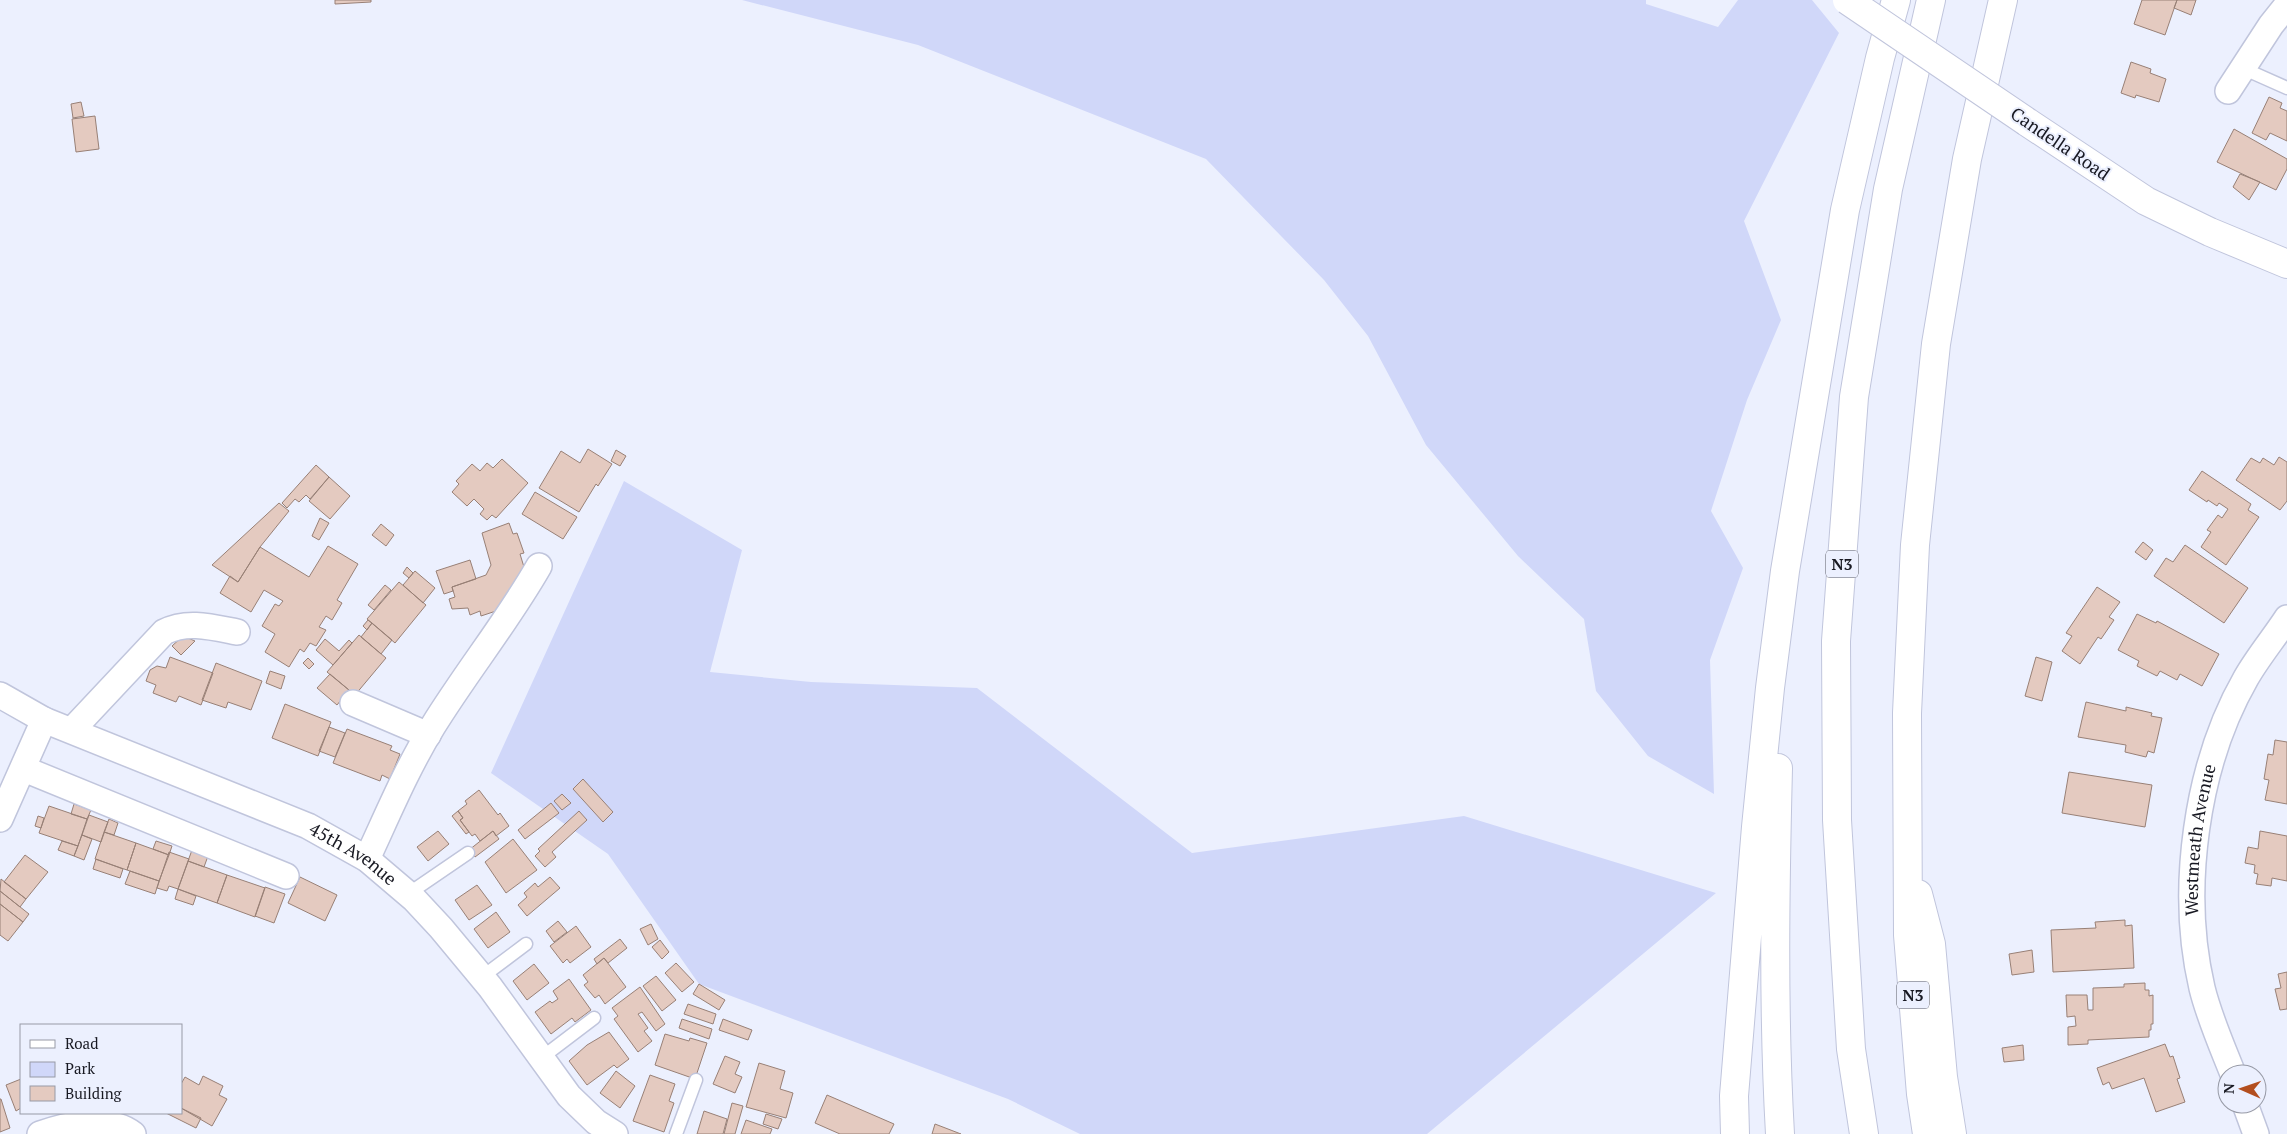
<svg xmlns="http://www.w3.org/2000/svg" width="2287" height="1134" font-family="'PT Serif',serif">
	<style>
		.green { fill: #d0d7f9 }
		.building { fill: #e4cac0; stroke: #988076 }
		.lines { fill: none; stroke-linecap: round; stroke-linejoin: round }
		.lane-casing { stroke: #c0c5dc; stroke-width: 15 }
		.street-casing { stroke: #c0c5dc; stroke-width: 28 }
		.secondary-casing { stroke: #c0c5dc; stroke-width: 30 }
		.highway-casing { stroke: #c0c5dc; stroke-width: 30 }
		.lane { stroke: #fff; stroke-width: 12 }
		.street { stroke: #fff; stroke-width: 25 }
		.secondary { stroke: #fff; stroke-width: 28 }
		.highway { stroke: #fff; stroke-width: 28 }
		.secondary-bridge-casing { stroke: #c0c5dc; stroke-width: 30; stroke-linecap: butt }
		.secondary-bridge { stroke: #fff; stroke-width: 28 }
		.labels { text-anchor: middle; stroke-width: 4; stroke-linejoin: round; paint-order: stroke }
		.shield { fill: #ecf0fe; stroke: #585a64; stroke-width: 1 }
		.shield-label { font-size: 16px; font-weight: bold; fill: #181922 }
		.street-label { font-size: 18px; fill: #181922; stroke: #ecf0fe }
	</style>
	<rect width="100%" height="100%" fill="#ecf0fe"/>
	<path class="green" d="M742,0H1646V4L1718,27L1738,0H1812L1839,33L1744,221L1781,320L1747,400L1711,511L1743,568L1710,660L1714,794L1648,756L1596,691L1584,619L1518,556L1426,445L1368,336L1324,280L1206,159L918,45Z
		M624,481L742,550L710,672L811,682L977,688L1192,853L1464,816L1716,893L1427,1134H1080L1008,1099L699,984L608,854L491,773Z"/>
	<path class="building" d="M335,0H371V2L335,4Z
		M2142,0H2177L2165,35L2134,24Z
		M2177,0H2196L2191,15L2174,8Z
		M2131,62L2151,69L2150,73L2166,79L2159,102L2136,95L2135,98L2121,93Z
		M2269,97L2282,103L2280,108L2287,111V141L2270,133L2266,140L2252,133Z
		M81,102L84,116L73,118L71,104Z
		M95,116L99,149L76,152L72,119Z
		M2234,129L2287,159V169L2276,190L2217,162Z
		M2240,174L2260,182L2249,200L2233,187Z
		M588,449L612,464L598,486L596,484L579,512L539,488L561,451L580,463Z
		M616,450L626,456L620,466L611,461Z
		M2279,457L2287,462V501L2280,510L2236,480L2251,458L2260,463L2263,458L2274,465Z
		M502,459L528,483L496,518L492,515L487,520L480,514L484,509L474,499L467,506L452,492L459,484L456,481L472,464L480,471L487,463L493,468Z
		M316,465L329,477L310,499L306,495L299,502L295,499L287,508L282,503Z
		M2202,471L2251,504L2248,510L2259,517L2226,565L2201,547L2211,532L2207,530L2218,515L2222,518L2228,509L2219,503L2217,506L2208,500L2207,502L2189,490Z
		M329,477L350,496L330,519L309,501Z
		M535,492L577,517L563,539L522,514Z
		M279,503L289,511L260,547L238,582L212,565Z
		M320,518L329,523L319,540L312,536Z
		M509,523L513,534L517,533L524,553L520,554L524,567L502,609L481,616L480,611L470,615L468,608L452,609L449,599L455,597L452,587L486,575L491,565L482,533Z
		M381,524L394,535L386,546L372,535Z
		M2143,542L2153,550L2146,560L2135,552Z
		M2185,545L2248,588L2224,623L2154,576L2166,558L2173,562Z
		M328,546L358,564L337,600L342,603L332,620L326,616L319,627L326,630L316,646L310,643L304,652L300,649L289,667L265,652L275,634L262,626L275,604L279,606L283,601L264,590L251,612L220,593L230,576L238,582L260,547L309,577Z
		M470,560L476,579L452,587L453,591L444,594L436,571Z
		M407,567L413,573L409,578L403,573Z
		M415,571L435,588L423,603L403,585Z
		M399,582L426,605L395,643L367,619Z
		M385,585L391,590L374,610L368,605Z
		M2097,587L2120,602L2109,617L2114,620L2101,639L2098,637L2080,664L2062,651L2072,636L2066,633Z
		M2137,614L2156,623L2157,621L2219,654L2202,686L2180,674L2177,680L2160,671L2157,676L2137,666L2139,661L2118,650Z
		M368,620L372,623L367,630L363,626Z
		M372,623L392,640L381,654L361,637Z
		M359,635L386,658L355,695L327,672Z
		M183,636L195,641L181,655L172,646Z
		M325,639L339,651L349,640L352,643L333,665L316,650Z
		M170,657L213,673L201,705L179,696L176,702L153,693L156,685L146,681L150,670L157,666L166,668Z
		M2036,657L2052,662L2042,701L2025,696Z
		M308,658L314,664L309,669L303,663Z
		M216,663L262,681L251,710L228,702L226,708L202,700Z
		M270,671L285,676L281,689L266,683Z
		M330,674L349,690L337,705L317,688Z
		M2086,702L2126,711V707L2152,713L2151,716L2162,718L2154,753L2148,751L2146,757L2125,752L2126,745L2078,737Z
		M285,704L331,722L318,756L272,738Z
		M329,727L345,733L335,757L319,751Z
		M347,729L392,746L390,750L400,754L390,779L382,775L380,781L333,763Z
		M2275,740L2287,742V804L2265,800L2269,780L2264,779L2268,754L2273,755Z
		M2069,772L2152,785L2145,827L2062,813Z
		M583,779L613,812L603,822L573,789Z
		M479,790L498,815L500,813L509,826L496,836L493,831L480,841L475,834L472,836L460,820L463,818L458,811L467,804L465,801Z
		M562,794L571,803L562,810L554,801Z
		M551,803L559,813L525,839L518,830Z
		M74,804L91,810L87,819L71,814Z
		M49,806L87,819L78,846L39,833Z
		M458,811L463,818L460,820L469,832L466,834L452,816Z
		M579,811L587,820L552,852L556,857L545,867L535,856L540,851L538,849Z
		M89,815L108,822L101,842L82,835Z
		M38,816L44,818L41,828L35,826Z
		M109,819L118,823L114,835L104,832Z
		M438,831L449,844L428,861L417,847Z
		M493,831L499,839L475,857L469,850Z
		M2260,831L2287,836V881L2272,878L2271,886L2256,884L2258,874L2254,873L2255,865L2245,863L2248,847L2258,849Z
		M104,832L136,843L127,870L95,859Z
		M82,835L92,839L84,860L74,856Z
		M513,839L537,870L506,893L485,862Z
		M62,841L78,846L74,856L58,850Z
		M156,841L172,846L169,855L153,849Z
		M136,843L169,855L159,881L127,870Z
		M192,850L208,856L204,867L188,861Z
		M169,852L189,859L178,889L169,886L167,891L157,888Z
		M25,855L48,872L26,899L4,882Z
		M96,859L123,869L120,878L93,869Z
		M188,861L227,875L217,903L178,889Z
		M130,871L159,881L155,894L125,884Z
		M227,875L265,888L255,917L217,903Z
		M300,877L337,895L325,921L288,903Z
		M550,877L560,888L527,916L518,905L527,897L524,893L535,883L538,887Z
		M1,879L26,899L20,907L0,891Z
		M477,885L492,905L469,920L455,900Z
		M265,887L285,894L274,923L255,916Z
		M178,889L196,896L193,905L175,899Z
		M0,891L29,914L23,922L0,904Z
		M0,904L23,922L8,941L0,935Z
		M496,912L510,932L488,948L474,929Z
		M2125,920V926L2132,925L2134,968L2053,972L2051,930L2096,928L2095,922Z
		M558,921L567,932L554,942L546,931Z
		M651,924L658,939L648,945L640,929Z
		M576,926L591,947L570,963L567,959L563,963L550,946Z
		M620,939L627,948L608,963L604,958L597,964L594,959Z
		M660,940L669,952L662,959L652,947Z
		M2032,950L2034,972L2012,975L2009,954Z
		M604,958L626,987L605,1004L599,995L595,998L584,985L588,982L583,975Z
		M676,963L694,982L682,992L665,973Z
		M534,964L549,983L527,1000L513,981Z
		M2287,972V1009L2280,1010L2275,989L2281,988L2278,974Z
		M656,976L676,1000L662,1011L643,986Z
		M569,979L591,1010L575,1022L572,1018L551,1034L535,1012L550,1001L552,1003L558,999L553,991Z
		M2145,983V990H2149V996L2153,995V1024H2151V1030H2149V1037L2088,1040V1044L2068,1045V1027L2076,1026L2075,1016L2067,1017L2066,995H2087L2088,1010H2093V988L2124,987V984Z
		M699,984L725,1000L719,1010L693,994Z
		M640,987L665,1024L656,1031L642,1012L638,1014L648,1028L644,1031L652,1041L638,1052L614,1019L618,1016L612,1008Z
		M688,1004L716,1014L713,1024L684,1014Z
		M682,1019L712,1029L709,1039L679,1028Z
		M723,1019L752,1030L748,1040L719,1030Z
		M609,1032L629,1059L617,1068L614,1065L587,1085L569,1061L587,1045Z
		M665,1034L689,1041L690,1038L707,1043L695,1079L655,1065Z
		M2165,1044L2170,1057L2173,1056L2180,1078L2177,1079L2185,1102L2156,1112L2144,1078L2112,1089L2109,1082L2103,1085L2097,1068Z
		M2023,1045L2024,1060L2004,1062L2002,1048Z
		M725,1056L740,1062L735,1074L742,1077L735,1093L713,1084Z
		M759,1063L785,1071L780,1089L793,1093L786,1118L746,1107Z
		M616,1071L635,1086L620,1108L600,1093Z
		M650,1075L675,1084L669,1101L674,1103L664,1132L633,1121Z
		M203,1076L223,1086L219,1095L227,1099L212,1126L181,1108V1084L185,1077L199,1085Z
		M21,1079V1108L16,1111L6,1085Z
		M827,1095L894,1124L889,1134H840L815,1123Z
		M1,1099L10,1128L0,1132V1099Z
		M732,1103L743,1106L735,1134H724Z
		M181,1108L201,1118L196,1128L166,1113H181Z
		M704,1111L727,1119L723,1134H697Z
		M766,1114L782,1119L778,1129L763,1124Z
		M746,1120L772,1129L770,1134H741Z
		M935,1124L961,1134H932Z"/>
	<g class="lines">
		<defs>
			<path id="lane" d="M2242,68L2287,88
				M408,894L468,853
				M482,977L526,944
				M540,1059L594,1018
				M676,1134L696,1080"/>
			<g id="street">
				<path d="M2228,91L2271,25L2287,5"/>
				<path id="s1" d="M0,695L44,720L308,826L367,859L414,899L441,928L490,987L569,1096L596,1122L615,1134"/>
				<path d="M353,703L428,735"/>
				<path d="M72,730L164,632C187,620 212,627 237,632"/>
				<path d="M24,769L286,876"/>
				<path d="M0,819L44,720"/>
				<path d="M367,859C388,814 407,768 433,726C467,671 507,622 539,566"/>
				<path id="s2" d="M2233,1074C2222,1046 2209,1017 2202,988C2179,890 2196,765 2246,678C2258,657 2274,638 2287,618"/>
				<path d="M2245,1104L2256,1134"/>
				<path d="M40,1134C66,1125 109,1115 133,1134"/>
			</g>
			<path id="secondary" d="M2027,122L2146,201L2210,232L2287,264"/>
			<path id="highway" d="M1778,768C1775,890 1773,1012 1780,1134
				M1918,894L1931,944L1943,1077L1952,1134
				M1735,1134L1734,1096L1756,827L1770,688L1785,571L1845,210L1880,58L1896,0
				M1864,1134L1851,1049L1837,820L1836,641L1854,397L1888,189L1931,0
				M1927,1134L1921,1094L1908,935L1907,713L1915,545L1936,344L1967,159L2003,0"/>
		</defs>
		<use href="#lane" class="lane-casing"/>
		<use href="#street" class="street-casing"/>
		<use href="#secondary" class="secondary-casing"/>
		<use href="#highway" class="highway-casing"/>
		<use href="#lane" class="lane"/>
		<use href="#street" class="street"/>
		<use href="#secondary" class="secondary"/>
		<use href="#highway" class="highway"/>
		<defs>
			<path id="secondary-bridge" d="M1847,0L2027,122"/>
		</defs>
		<use href="#secondary-bridge" class="secondary-bridge-casing"/>
		<use href="#secondary-bridge" class="secondary-bridge"/>
	</g>
	<g class="labels">
		<g class="shield">
			<rect x="1826" y="550.5" width="32" height="27" rx="4"/>
			<rect x="1897" y="981.5" width="32" height="27" rx="4"/>
		</g>
		<g class="shield-label">
			<text x="1842" y="570">N3</text>
			<text x="1913" y="1001">N3</text>
		</g>
		<g class="street-label">
			<text transform="translate(2060 144) rotate(34)" y="6">Candella Road</text>
			<text dy="6" stroke="none"><textPath href="#s2" startOffset="241">Westmeath Avenue</textPath></text>
			<text dy="6" stroke="none"><textPath href="#s1" startOffset="388">45th Avenue</textPath></text>
		</g>
	</g>
	<rect x="20" y="1024" width="162" height="90" fill="#ecf0fe" stroke="#979aa6"/>
	<rect x="30" y="1040" width="25" height="8" fill="#ffffff" stroke="#979aa6"/>
	<text x="65" y="1049" font-size="15" fill="#181922">Road</text>
	<rect x="30" y="1062" width="25" height="15" fill="#d0d7f9" stroke="#979aa6"/>
	<text x="65" y="1074" font-size="15" fill="#181922">Park</text>
	<rect x="30" y="1086" width="25" height="15" fill="#e4cac0" stroke="#979aa6"/>
	<text x="65" y="1099" font-size="15" fill="#181922">Building</text>
	<g transform="translate(2242 1089) rotate(272)"><circle r="24" fill="#ecf0fe" stroke="#979aa6"/>
	<path d="M0-4L9 19L0 12L-9 19Z" fill="#b34e1e"/>
	<text y="-8" font-size="14" font-weight="bold" text-anchor="middle" fill="#181922">N</text>
	</g>
</svg>
